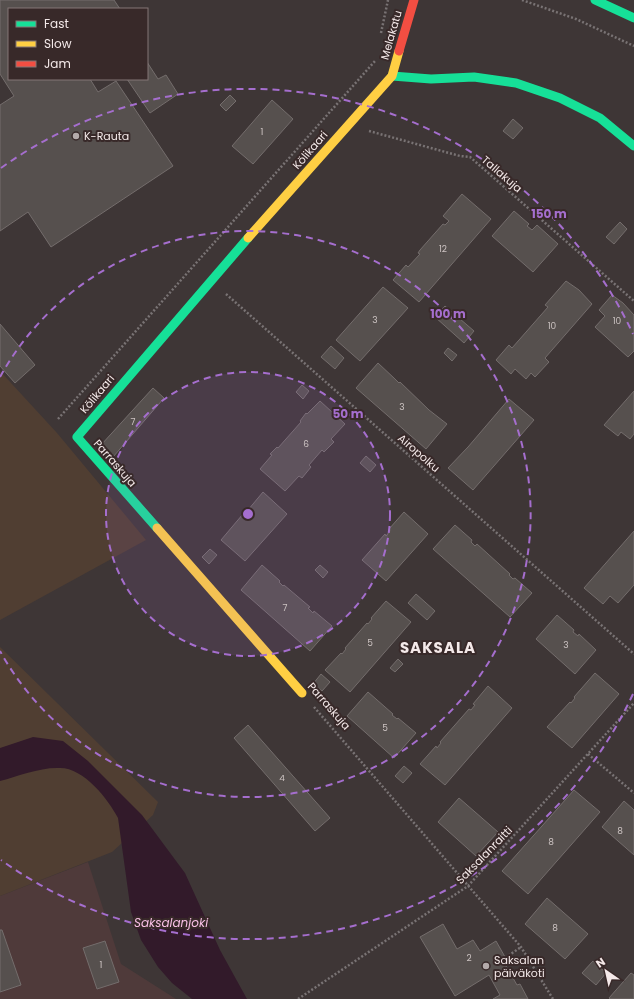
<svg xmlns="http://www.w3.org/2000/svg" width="634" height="999" font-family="Poppins,sans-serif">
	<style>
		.built { fill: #4f3a3a }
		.green { fill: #503e32 }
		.water { fill: #321a2a }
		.building { fill: #56504e; stroke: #746d6c }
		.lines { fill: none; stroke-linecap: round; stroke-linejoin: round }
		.path { stroke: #797374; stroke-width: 2.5; stroke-dasharray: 2 2; stroke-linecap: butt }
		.fast { stroke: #16e098; stroke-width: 9 }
		.slow { stroke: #ffcf43; stroke-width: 9 }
		.jam { stroke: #f24e42; stroke-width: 9 }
		.ring { fill: none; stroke: #a56ece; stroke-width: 2; stroke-dasharray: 7 5 }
		.poi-dot { fill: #b4aaaa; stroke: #382929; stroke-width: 1.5 }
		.labels { text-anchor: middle; stroke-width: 4; stroke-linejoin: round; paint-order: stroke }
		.number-label { font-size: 9px; fill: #ccc3c2 }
		.street-label { font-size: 11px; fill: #f4e9e9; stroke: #382929 }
		.poi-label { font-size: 11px; fill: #f4e9e9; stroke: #382929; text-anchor: start }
		.water-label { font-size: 12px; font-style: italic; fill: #f8bfe5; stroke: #382929 }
		.district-label { font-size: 15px; font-weight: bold; letter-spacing: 1px; fill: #f4e9e9; stroke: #382929 }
		.centre { fill: #a56ece; stroke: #382929; stroke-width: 2 }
		.ring-label { font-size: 12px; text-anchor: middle; font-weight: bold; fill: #a56ece; stroke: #382929; stroke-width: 4; stroke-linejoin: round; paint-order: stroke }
	</style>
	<rect width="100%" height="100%" fill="#3e3636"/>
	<path class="built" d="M88,862L121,964L176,999H0V896Z"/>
	<path class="green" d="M0,371L57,433L146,540L0,620Z
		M0,647L158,802L153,815L112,852L0,896Z"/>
	<path class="water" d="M33,737L63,741L88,761L142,815L185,873L220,950L247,999H192L172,983L158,967L141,940L131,912L118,818C108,799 84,768 60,768C40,767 19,776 0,781V748Z"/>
	<path class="building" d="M0,0H114L120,9H9V79H90L98,92L116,81L173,166L51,247L28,212L0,231V105L14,96L0,74Z
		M147,62L158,79L166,75L178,94L150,113L127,79H147Z
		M230,95L236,101L226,111L220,105Z
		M272,100L293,119L253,164L232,146Z
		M513,119L523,128L513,139L503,131Z
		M462,194L491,219L419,302L393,280L406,265L408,267L420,254L418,253L420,250L443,224L445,225L449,221L443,216Z
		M514,211L529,224L527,226L532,230L537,225L558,244L533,272L492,236Z
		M620,222L627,229L614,244L606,237Z
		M566,281L579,290L592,304L545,358L549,362L535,377L531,373L526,379L515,369L511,374L496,360L509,345L512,348L548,307L545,305Z
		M383,287L408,308L360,361L336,340Z
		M612,295L623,303L634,315V351L628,357L595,327L605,316L599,310Z
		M445,306L474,331L464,343L435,317Z
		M0,324L35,365L15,383L0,366Z
		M331,346L344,358L335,369L321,357Z
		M448,348L457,355L452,361L444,353Z
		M378,363L395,379L399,383L400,382L429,410L447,424L426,449L356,388Z
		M302,385L309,391L303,399L296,392Z
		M153,388L164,398L113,457L101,445Z
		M634,391V434L630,439L621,432L618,436L604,425Z
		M509,399L534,420L473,490L448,468L468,447Z
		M320,401L345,424L331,439L334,442L324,452L322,450L309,465L311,467L302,478L299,476L285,491L260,469L272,455L270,454L277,447L278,448L301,422L300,421L306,413L307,414Z
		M366,456L376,465L370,472L360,463Z
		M263,492L287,514L245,561L221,540L243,514L245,516L249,511L248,510Z
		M404,512L428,534L386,581L362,560L385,534L386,536L390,531L389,529Z
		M455,525L472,540L471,542L475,546L477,544L510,574L509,575L513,579L515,578L532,593L510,617L433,549Z
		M634,531V585L618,603L610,596L603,604L584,588Z
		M210,549L217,555L209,564L202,557Z
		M262,565L280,581L279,582L283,586L284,585L310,607L308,608L313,613L314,611L332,626L310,651L241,590Z
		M320,565L328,572L323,578L315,570Z
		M416,594L435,611L427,620L408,603Z
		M386,601L411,622L350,692L325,670L341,653L342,654L346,649L345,648L367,623L368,624L372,619L371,618Z
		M557,615L574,630L573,632L578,636L579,634L596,650L575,674L536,639Z
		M398,659L403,664L395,672L390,668Z
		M595,673L619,694L572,748L547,727L570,702L571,703L575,698L574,697Z
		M321,674L330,682L322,691L313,684Z
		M488,686L512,708L445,785L420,764L436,746L437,748L441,743L440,742L469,709L471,710L475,705L473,704Z
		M368,692L393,714L392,715L397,719L398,718L416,733L394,758L347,716Z
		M248,725L330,818L315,831L234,738Z
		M404,766L412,773L403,783L395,776Z
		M574,790L600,812L528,894L502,871Z
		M459,798L498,832L476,856L438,822Z
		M624,801L634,810V855L602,827Z
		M547,898L588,934L565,959L525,924Z
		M443,924L457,949L473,940L480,951L496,941L509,964L506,966L517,985L520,984L528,999H493L500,995L489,975L455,996L420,937Z
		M0,930H2L21,985L0,992Z
		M105,941L119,982L97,989L83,948Z
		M593,961L606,973L596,985L582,973Z
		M631,973L634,975V999H610L609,998Z"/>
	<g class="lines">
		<path class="path" d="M522,0L576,19L634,46
			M381,33L388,0
			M369,131L460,156L470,157L634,301
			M226,294L634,654
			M58,419L375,61
			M314,707L521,947L553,999
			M588,754L634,793
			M505,958L521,947
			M298,999L468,886L634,703"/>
		<path class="fast" d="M595,0L634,18
			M392,76L431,79L474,77L516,83L560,98L600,118L634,146
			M157,528L77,437L248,238"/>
		<path class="slow" d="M248,238L392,76L399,51
			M157,528L302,693"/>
		<path class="jam" d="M399,51L414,0"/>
	</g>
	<circle cx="248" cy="514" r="142" fill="#a56ece" fill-opacity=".12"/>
	<g class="ring">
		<circle cx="248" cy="514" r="142"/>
		<path d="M0 377A283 283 0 1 1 0 651"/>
		<path d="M633 694A425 425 0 0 1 1 860M1 168A425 425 0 0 1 633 334"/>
	</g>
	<g class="poi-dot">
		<circle cx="76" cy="136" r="4"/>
		<circle cx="486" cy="966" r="4"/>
	</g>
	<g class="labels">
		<g class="number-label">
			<text x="262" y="135">1</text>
			<text x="443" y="252">12</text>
			<text x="375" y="323">3</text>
			<text x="617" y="324">10</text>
			<text x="552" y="329">10</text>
			<text x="402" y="410">3</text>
			<text x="133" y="425">7</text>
			<text x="306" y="447">6</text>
			<text x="285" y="611">7</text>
			<text x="370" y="646">5</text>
			<text x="566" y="648">3</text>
			<text x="385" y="731">5</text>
			<text x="282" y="781">4</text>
			<text x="620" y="834">8</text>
			<text x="551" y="845">8</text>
			<text x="555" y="931">8</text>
			<text x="469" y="961">2</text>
			<text x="101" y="968">1</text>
		</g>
		<g class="street-label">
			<text transform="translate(391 35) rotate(-74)" y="4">Melakatu</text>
			<text transform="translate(310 150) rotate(-49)" y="4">Kölikaari</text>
			<text transform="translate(502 174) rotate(41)" y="4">Tallakuja</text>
			<text transform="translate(97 394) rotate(-50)" y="4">Kölikaari</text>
			<text transform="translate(419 453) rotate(41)" y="4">Airopolku</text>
			<text transform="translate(115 463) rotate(49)" y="4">Parraskuja</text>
			<text transform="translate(329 706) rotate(49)" y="4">Parraskuja</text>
			<text transform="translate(484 855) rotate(-46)" y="4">Saksalanraitti</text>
		</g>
		<g class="poi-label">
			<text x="84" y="140">K-Rauta</text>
			<text x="494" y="964">Saksalan<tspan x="494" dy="13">päiväkoti</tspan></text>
		</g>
		<g class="water-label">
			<text x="171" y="927">Saksalanjoki</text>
		</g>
		<g class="district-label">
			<text x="438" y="653">SAKSALA</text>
		</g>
	</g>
	<circle cx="248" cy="514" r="6" class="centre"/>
	<g class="ring-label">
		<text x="549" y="218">150 m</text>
		<text x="448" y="318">100 m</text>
		<text x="348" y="418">50 m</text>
	</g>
	<rect x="8" y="8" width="140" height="72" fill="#382929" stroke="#837676"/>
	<rect x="16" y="21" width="20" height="6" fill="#16e098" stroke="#837676"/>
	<text x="44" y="28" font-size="12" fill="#f4e9e9">Fast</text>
	<rect x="16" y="41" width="20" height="6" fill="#ffcf43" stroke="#837676"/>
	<text x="44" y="48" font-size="12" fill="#f4e9e9">Slow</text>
	<rect x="16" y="61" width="20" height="6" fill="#f24e42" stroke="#837676"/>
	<text x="44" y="68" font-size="12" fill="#f4e9e9">Jam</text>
	<g transform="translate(606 971) rotate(326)" stroke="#382929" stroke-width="3" paint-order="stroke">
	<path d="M0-3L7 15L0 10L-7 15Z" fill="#f4e9e9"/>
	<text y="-6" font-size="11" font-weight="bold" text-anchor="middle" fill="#f4e9e9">N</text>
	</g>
</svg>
